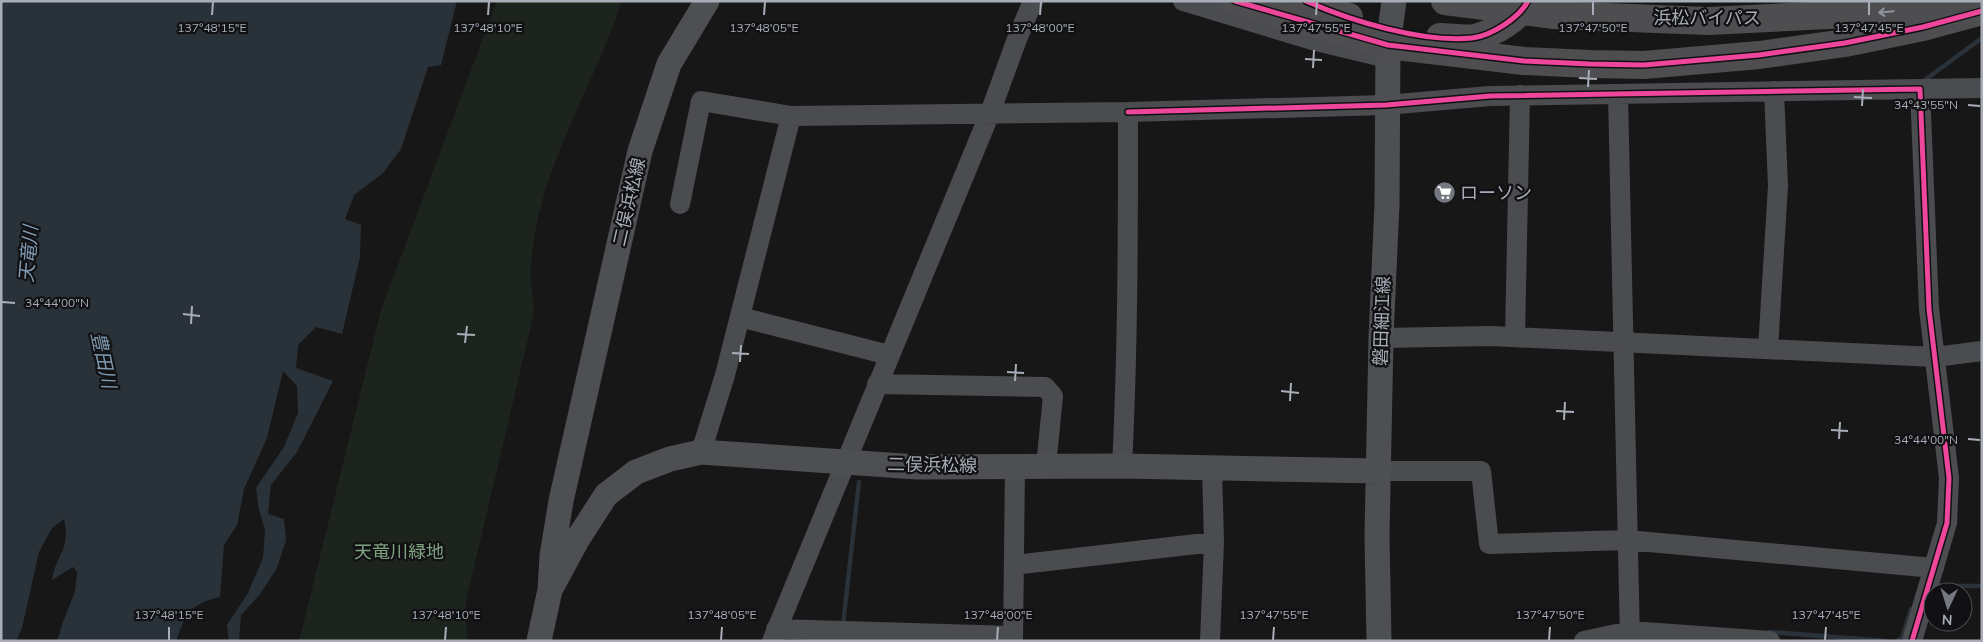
<svg xmlns="http://www.w3.org/2000/svg" width="1983" height="642" font-family="Mulish,'Noto Sans JP',sans-serif">
	<style>
		.green { fill: #1d241e }
		.water { fill: #2a3239 }
		.lines { fill: none; stroke-linecap: round; stroke-linejoin: round }
		.stream { stroke: #2a3239; stroke-width: 4.5 }
		.minor { stroke: #4b4c50; stroke-width: 20 }
		.major { stroke: #4d4f52; stroke-width: 25 }
		.highway { stroke: #4e4e51; stroke-width: 28 }
		.highway-bridge { stroke: #4e4e51; stroke-width: 28 }
		.cycleway-casing { stroke: #111113; stroke-width: 8 }
		.cycleway { stroke: #ed469a; stroke-width: 5 }
		.oneway { stroke: #92959e }
		.ticks { fill: none; stroke: #a8adb8; stroke-width: 2 }
		.labels { text-anchor: middle; stroke-width: 4.5; stroke-linejoin: round; paint-order: stroke }
		.street-label { font-size: 18px; fill: #a8adb8; stroke: #111113 }
		.poi-label { font-size: 18px; fill: #a8adb8; stroke: #111113; text-anchor: start }
		.park-label { font-size: 18px; fill: #7fa381; stroke: #111113 }
		.water-label { font-size: 19px; font-style: italic; fill: #7f9bb3; stroke: #111113 }
		.ticks-label { font-size: 12px; text-anchor: middle; fill: #a8adb8; stroke: #111113; stroke-width: 4.5; stroke-linejoin: round; paint-order: stroke }
	</style>
	<rect width="100%" height="100%" fill="#171717"/>
	<path class="green" d="M497,1H622C616,18 610,35 603,51C572,123 536,188 531,267C530,282 533,298 534,313L466,601L467,641H299L381,310Z"/>
	<path class="water" d="M1,1H457L441,65L428,67L401,149L383,173L354,195L345,219L361,225L360,257L342,334L316,327L298,345L296,368L333,381L297,452L271,485L268,514L284,519L286,540L277,568L260,594L241,615L239,641H229L227,625L248,593L263,558L265,530L259,510L256,488L284,447L298,413L297,386L283,371L267,438L244,489L237,525L224,545L220,597C190,604 186,613 176,641H57L63,622L75,592L77,572L73,567L52,580C56,554 71,550 64,519L52,528L39,552L22,628L16,641H1Z"/>
	<g class="lines">
		<path class="stream" d="M1927,82L1926,79L1982,38
			M1938,583L1937,586H1982
			M843,625L859,482
			M1770,632L1886,641
			M1897,641L1902,638L1911,609"/>
		<path class="minor" d="M1183,1L1312,40L1387,58
			M1920,89L1982,88
			M1618,94L1630,641
			M1128,112L1386,105L1490,96L1920,89L1929,309L1949,478L1947,523L1912,641
			M680,204L701,101L791,116L1128,112C1128,230 1128,348 1122,466
			M740,317L889,355
			M1515,337L1520,95
			M1381,338L1491,336L1935,357L1982,351
			M1768,349L1778,186L1774,91
			M877,384L1045,387L1053,396L1046,466
			M701,452L725,375L791,116
			M1379,471H1481L1489,544L1627,540L1934,568
			M1014,565L1214,542
			M776,629L1013,636
			M772,641L990,113L1017,39L1033,1
			M1013,641L1015,466
			M1210,641L1214,542L1212,467
			M1584,641L1630,631L1770,641"/>
		<path class="major" d="M550,590L577,540L606,495L636,472L670,459L701,452L917,467L1122,466L1379,471
			M539,641L550,590L552,556L561,501L640,151L669,64L707,1
			M1379,641L1377,536L1381,338L1387,204L1388,45L1394,1"/>
		<path class="highway" d="M1235,1L1388,45L1524,61L1590,64L1644,65L1759,55L1845,43L1923,27L1982,11
			M1306,1L1329,11L1349,17
			M1554,15L1708,21L1889,12L1958,3
			M1440,37C1450,37 1464,40 1475,38C1494,33 1518,19 1528,1"/>
		<path class="highway-bridge" d="M1445,1L1554,15"/>
		<defs>
			<path id="cycleway" d="M1235,1L1388,45L1524,61L1590,64L1644,65L1759,55L1845,43L1923,27L1982,11
				M1306,1C1351,21 1423,43 1472,38C1491,36 1519,18 1528,1
				M1128,112L1386,105L1490,96L1920,89L1929,309L1949,478L1947,523L1912,641"/>
		</defs>
		<use href="#cycleway" class="cycleway-casing"/>
		<use href="#cycleway" class="cycleway"/>
	</g>
	<defs><path id="oneway-shaft" d="M-6 0H5M1.5-3L5.5 0L1.5 3" fill="none" stroke-width="1.6" stroke-linecap="round" stroke-linejoin="round" transform="scale(1.25)"/></defs>
	<use class="oneway" href="#oneway-shaft" transform="translate(1886 12) rotate(175)"/>
	<path class="ticks" d="M212,15L213,2M488,15L489,2M764,15L765,2M1040,15L1041,2M1316,15L1317,2M1593,15V2M1869,15V2M1305,59L1322,60M1313,68L1314,50M1579,78L1597,79M1588,87L1589,70M1854,97L1872,98M1968,105L1980,106M1862,106L1863,89M2,302L15,303M183,314L200,316M191,324L192,306M457,334L475,335M465,343L467,326M732,353L749,354M740,362L741,345M1007,372L1024,373M1015,381L1016,364M1281,391L1299,393M1290,401L1291,383M1556,411L1574,412M1564,420L1565,402M1831,430L1848,431M1839,439L1840,422M1968,439L1980,440M169,640V627M445,640L446,627M721,640L722,627M997,640L998,627M1273,640L1274,627M1549,640L1550,627M1825,640L1826,627"/>
	<defs>
		<symbol id="supermarket-disc" viewBox="-11 -11 22 22"><circle r="9.5" fill="#757880" stroke="#111113"/><path d="M-6-5.5h2.5l.6 2H6L4.5 2H-2.5L-4.4-4H-6ZM-1.5 3.2a1.3 1.3 0 1 0 .1 0ZM3 3.2a1.3 1.3 0 1 0 .1 0Z" fill="#fff"/></symbol>
	</defs>
	<g fill-rule="evenodd">
		<use href="#supermarket-disc" x="1432" y="180" width="25" height="25"/>
	</g>
	<g class="labels">
		<g class="street-label">
			<text x="1707" y="24">浜松バイパス</text>
			<text transform="translate(629 202) rotate(-77)" y="6">二俣浜松線</text>
			<text transform="translate(1382 321) rotate(-88)" y="6">磐田細江線</text>
			<text transform="translate(932 465) rotate(1)" y="6">二俣浜松線</text>
		</g>
		<g class="poi-label">
			<text x="1460" y="199">ローソン</text>
		</g>
		<g class="park-label">
			<text x="399" y="558">天竜川緑地</text>
		</g>
		<g class="water-label">
			<text transform="translate(28 254) rotate(-85)" y="7">天竜川</text>
			<text transform="translate(104 360) rotate(78)" y="7">豊田川</text>
		</g>
	</g>
	<g class="ticks-label">
		<text x="212" y="32">137°48'15"E</text>
		<text x="488" y="32">137°48'10"E</text>
		<text x="764" y="32">137°48'05"E</text>
		<text x="1040" y="32">137°48'00"E</text>
		<text x="1316" y="32">137°47'55"E</text>
		<text x="1593" y="32">137°47'50"E</text>
		<text x="1869" y="32">137°47'45"E</text>
		<text x="1926" y="109">34°43'55"N</text>
		<text x="57" y="307">34°44'00"N</text>
		<text x="1926" y="444">34°44'00"N</text>
		<text x="169" y="619">137°48'15"E</text>
		<text x="446" y="619">137°48'10"E</text>
		<text x="722" y="619">137°48'05"E</text>
		<text x="998" y="619">137°48'00"E</text>
		<text x="1274" y="619">137°47'55"E</text>
		<text x="1550" y="619">137°47'50"E</text>
		<text x="1826" y="619">137°47'45"E</text>
	</g>
	<rect width="1983" height="642" fill="none" stroke="#a8adb8" stroke-width="5"/>
	<g transform="translate(1948 607) rotate(184)"><circle r="24" fill="#111113" stroke="#4d4f55"/>
	<path d="M0-4L9 19L0 12L-9 19Z" fill="#757880"/>
	<text y="-8" font-size="14" font-weight="bold" text-anchor="middle" fill="#a8adb8">N</text>
	</g>
</svg>
